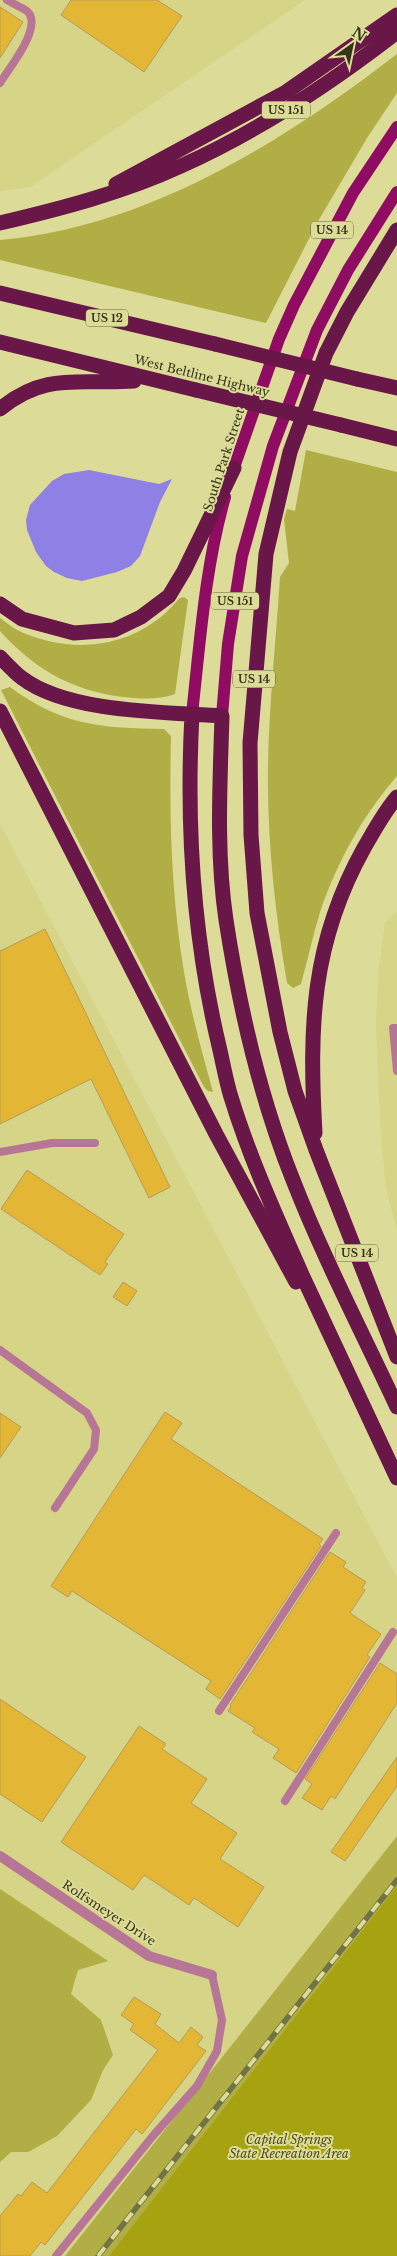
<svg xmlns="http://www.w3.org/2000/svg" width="397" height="2256" font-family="'Libre Baskerville',serif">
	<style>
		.built { fill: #d5d487 }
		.green { fill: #b0ae45 }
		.forest { fill: #a7a310 }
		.water { fill: #8e80e5 }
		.building { fill: #e4b635; stroke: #b59b5b }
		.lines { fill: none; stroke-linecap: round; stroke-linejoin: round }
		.service { stroke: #b87697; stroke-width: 8 }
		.minor { stroke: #b87697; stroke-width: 10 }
		.primary { stroke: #900c62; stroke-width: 12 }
		.motorway { stroke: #681748; stroke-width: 15 }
		.rail-casing { stroke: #727247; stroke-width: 5.5 }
		.rail { stroke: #dcdb97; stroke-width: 4; stroke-dasharray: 11; stroke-linecap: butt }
		.motorway-bridge { stroke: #681748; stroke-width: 15 }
		.labels { text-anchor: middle; stroke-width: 4; stroke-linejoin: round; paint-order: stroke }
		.shield { fill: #dcdb97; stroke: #66663e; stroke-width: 1 }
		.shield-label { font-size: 11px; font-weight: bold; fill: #343418 }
		.street-label { font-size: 12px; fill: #343418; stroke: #dcdb97 }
		.park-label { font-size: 12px; font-style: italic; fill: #4c4b18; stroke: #dcdb97 }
	</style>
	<rect width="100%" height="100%" fill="#dcdb97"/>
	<path class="built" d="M0,0H305L30,187L0,191Z
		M0,824L397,1578V1836L65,2256H0Z
		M397,912V1231L386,1188L381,1137L376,1024L379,967L385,923Z"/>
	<path class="green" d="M397,54V93L367,138L317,223L266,323L0,260V240C147,227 283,142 397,54Z
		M306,450L397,472V776C363,815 338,861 321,909C313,934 308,959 301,984L293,988L287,983C275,912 267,840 268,767C269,704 276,640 280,577L289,563L284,519L287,509L295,511Z
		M184,597L188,600L175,694C161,699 149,699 134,698C78,694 37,672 0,631V618C8,624 17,631 26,634C69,651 116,649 154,622C164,616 172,606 180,598Z
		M10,687C63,726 101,728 164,729L171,736C169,815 171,894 184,972C191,1013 202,1052 213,1092L208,1091L204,1087L1,690Z
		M397,1836V2256H65Z
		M0,1889L108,1961L78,1970L71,1994L101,2020L113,2055L103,2070L91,2100L57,2136L28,2152H11L0,2162Z"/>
	<path class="forest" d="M397,1886V2256H109Z"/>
	<path class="water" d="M89,470L159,484L172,479L160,502L140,556L131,566L117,572L82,581L67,578L54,572L46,566L36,552L27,530L26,520L30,505L52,481L64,474Z"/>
	<path class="building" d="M71,0H157L182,16L144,72L61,15Z
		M0,7L23,22L0,58Z
		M45,929L170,1187L149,1198L91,1079L0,1124V951Z
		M27,1170L124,1234L105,1262L108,1264L100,1275L1,1209Z
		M123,1282L137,1291L127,1306L113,1297Z
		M165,1412L182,1423L171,1439L323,1539L319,1544L321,1546L220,1699L206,1689L211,1681L72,1591L68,1597L51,1586Z
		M0,1413L21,1427L0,1458Z
		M330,1552L346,1562L343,1567L366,1582L362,1588L365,1590L350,1613L381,1634L367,1655L370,1657L296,1773L273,1758L279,1749L252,1732L255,1728L228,1711L231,1706L230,1705Z
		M380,1663L397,1674V1703L335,1799L331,1796L322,1810L302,1798L312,1784L305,1779Z
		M0,1699L86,1757L42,1822L0,1794Z
		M139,1726L166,1744L162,1749L207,1779L191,1803L237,1833L220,1859L264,1887L238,1927L194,1898L189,1905L144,1875L133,1890L61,1842Z
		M397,1757V1786L345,1861L331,1852Z
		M134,1997L161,2014L155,2024L179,2043L191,2027L203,2037L197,2045L206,2051L142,2134L136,2129L45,2245L41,2242L30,2256H0V2216L18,2194L21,2196L32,2182L47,2193L158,2050L130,2030L134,2024L121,2015Z"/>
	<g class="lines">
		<path class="service" d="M0,83C9,68 44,26 27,11C22,7 13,4 7,0
			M397,1028H393L397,1071
			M0,1152L52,1143H95
			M0,1350L87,1413L96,1430L94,1449L55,1508
			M219,1711L336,1533
			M285,1801L393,1632
			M56,2256L152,2137L197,2086L217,2051L222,2020L212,1975"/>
		<path class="minor" d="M0,1856L149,1956L212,1975"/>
		<path class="primary" d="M231,476L279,339L294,305L353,193L397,127
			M192,714C200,642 205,567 225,497
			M222,716L228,644L242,556L273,446L317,330L348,270L397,192"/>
		<path class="motorway" d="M116,184L286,92L397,15
			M0,223C60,209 125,192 181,166C259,131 330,84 397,32
			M397,230L347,312L326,353L290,452L266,554L250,743L251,835L257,913L280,1032L295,1091L316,1150L397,1357
			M0,293L215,344
			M0,342L196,390
			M357,379L397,388
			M0,409C46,371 81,385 134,381
			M341,425L397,439
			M0,604L22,619L74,633L114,630L141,617L169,596L184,571L234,468
			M0,657C7,664 14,672 22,678C68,713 165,712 222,716C220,784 216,853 226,920C239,1005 261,1100 293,1180C323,1257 362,1332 397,1407
			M0,711L216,1134L296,1282
			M192,714C186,826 193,937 219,1046C223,1063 226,1081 231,1097C250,1159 277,1218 303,1277C334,1344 365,1411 397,1478
			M315,1133C309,1027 311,943 364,848C374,831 384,812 397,797"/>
		<defs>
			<path id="rail" d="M98,2256L397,1880"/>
		</defs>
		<use href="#rail" class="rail-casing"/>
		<use href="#rail" class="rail"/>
		<path class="motorway-bridge" d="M215,344L357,379
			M196,390L341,425"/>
	</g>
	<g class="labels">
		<g class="shield">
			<rect x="262" y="101.5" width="48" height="17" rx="4"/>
			<rect x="311" y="221.5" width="42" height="17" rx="4"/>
			<rect x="86" y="309.5" width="42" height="17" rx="4"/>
			<rect x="211" y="592.5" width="48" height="17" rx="4"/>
			<rect x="233" y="670.5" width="42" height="17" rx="4"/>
			<rect x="336" y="1244.5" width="42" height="17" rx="4"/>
		</g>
		<g class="shield-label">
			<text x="286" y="114">US 151</text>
			<text x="332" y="234">US 14</text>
			<text x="107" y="322">US 12</text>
			<text x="235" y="605">US 151</text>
			<text x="254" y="683">US 14</text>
			<text x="357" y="1257">US 14</text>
		</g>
		<g class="street-label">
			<text transform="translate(202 376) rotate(14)" y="4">West Beltline Highway</text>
			<text transform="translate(224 460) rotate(-72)" y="4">South Park Street</text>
			<text transform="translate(109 1913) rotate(33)" y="4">Rolfsmeyer Drive</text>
		</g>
		<g class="park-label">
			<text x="289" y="2144">Capital Springs<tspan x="289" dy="14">State Recreation Area</tspan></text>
		</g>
	</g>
	<g transform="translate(352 45) rotate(33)" stroke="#dcdb97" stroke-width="4" paint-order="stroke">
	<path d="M0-4L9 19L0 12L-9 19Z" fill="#343418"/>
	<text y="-8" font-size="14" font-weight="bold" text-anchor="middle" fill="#343418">N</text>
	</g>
</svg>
